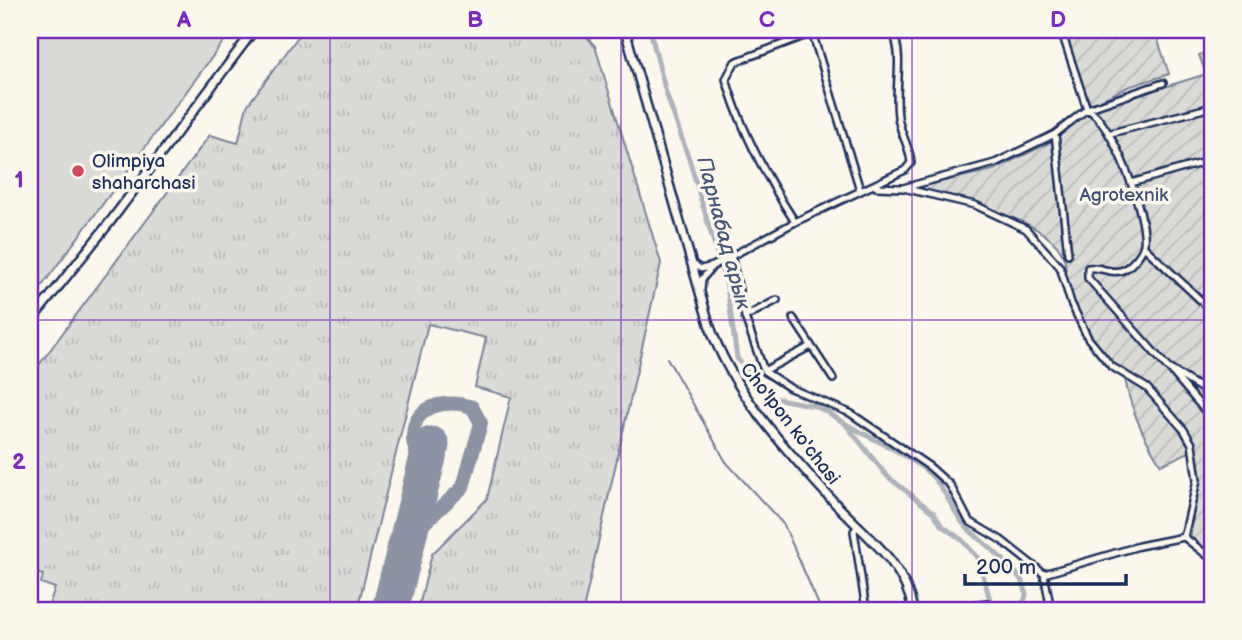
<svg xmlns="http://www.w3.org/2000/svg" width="1242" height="640" font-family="'Balsamiq Sans',sans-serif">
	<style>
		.grass { fill: url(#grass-tufts); stroke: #7a849a; stroke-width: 2 }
		.garden { fill: url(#garden-furrows); stroke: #7a849a; stroke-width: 2 }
		.pitch { fill: #dadad7; stroke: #7a849a; stroke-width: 2 }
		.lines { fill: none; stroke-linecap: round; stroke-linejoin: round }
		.stream { stroke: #747e96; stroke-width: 2 }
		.canal { stroke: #afb3bb; stroke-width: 5 }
		.taxiway { stroke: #8b93a5; stroke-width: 14 }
		.runway { stroke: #8b93a5; stroke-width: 37 }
		.minor-casing { stroke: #1b2f5e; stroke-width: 10 }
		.major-casing { stroke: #1b2f5e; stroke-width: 12 }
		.minor { stroke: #fbf7ec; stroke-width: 5 }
		.major { stroke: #fbf7ec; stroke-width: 7 }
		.grid { fill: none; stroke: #7b2cbf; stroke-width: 2; stroke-opacity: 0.55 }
		.poi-dot { fill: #d1495b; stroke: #fbf7ec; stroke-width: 2.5 }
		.labels { text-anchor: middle; stroke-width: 7; stroke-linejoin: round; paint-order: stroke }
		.poi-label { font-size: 19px; fill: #1b2f5e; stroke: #fbf7ec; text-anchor: start }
		.park-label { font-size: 19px; fill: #415176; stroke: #fbf7ec }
		.street-label { font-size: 19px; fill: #1b2f5e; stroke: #fbf7ec }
		.water-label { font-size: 21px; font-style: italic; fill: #47577a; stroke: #fbf7ec }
		.neatline { fill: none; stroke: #7b2cbf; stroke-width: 2.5 }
		.grid-label { font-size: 23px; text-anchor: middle; font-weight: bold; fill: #7b2cbf }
	</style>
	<defs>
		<pattern id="grass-tufts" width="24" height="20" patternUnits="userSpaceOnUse" patternTransform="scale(1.75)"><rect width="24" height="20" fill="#dadad7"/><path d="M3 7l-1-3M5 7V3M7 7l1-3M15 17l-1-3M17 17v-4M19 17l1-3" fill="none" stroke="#babbbb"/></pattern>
		<pattern id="garden-furrows" width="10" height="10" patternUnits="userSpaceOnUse" patternTransform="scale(1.75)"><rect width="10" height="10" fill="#dadad7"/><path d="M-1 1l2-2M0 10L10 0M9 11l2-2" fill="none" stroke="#babbbb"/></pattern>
	</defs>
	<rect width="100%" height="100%" fill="#fbf7ec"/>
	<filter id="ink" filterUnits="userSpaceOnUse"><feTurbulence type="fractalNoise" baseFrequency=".0143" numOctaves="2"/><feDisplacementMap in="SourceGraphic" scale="14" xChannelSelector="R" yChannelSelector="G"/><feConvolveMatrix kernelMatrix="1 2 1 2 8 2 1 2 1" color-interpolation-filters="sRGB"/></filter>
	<g filter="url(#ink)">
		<path class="grass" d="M303,30H581L595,46L661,263L583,610H418L432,554L487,499L511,397L475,387L486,338L428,324L357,610H47L55,588L41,583L43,575L30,571V377L210,135L238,143L247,106Z"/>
		<path class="garden" d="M1063,30H1146L1156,34L1169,74L1128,87L1090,105Z
			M1212,50V556L1190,540L1199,471L1189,452L1161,465C1143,437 1129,406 1124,373C1095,349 1075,316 1067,279C1065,273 1066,264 1064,258C1049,218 959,200 922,193V186L993,170L1049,143L1057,133L1097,108L1206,74L1199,55Z"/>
		<path class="pitch" d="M30,30H242L224,41L30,302Z"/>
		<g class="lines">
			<path class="stream" d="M667,358L726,462L784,525L821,610"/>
			<path class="canal" d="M650,30L666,93L690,162L727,287L737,358L760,389L774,398L815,406L829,413C859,435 904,450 930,474C946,489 952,511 966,527C981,543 1059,594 1010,610
				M846,425L887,476L934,513L941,525L962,540L978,558L993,610"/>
			<path class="taxiway" d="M405,547L415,532L463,487L481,423L472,407C447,399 412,404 413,438C413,451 422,462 423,476"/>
			<path class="runway" d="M390,610L431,445"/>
			<defs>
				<path id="minor" d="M1061,30L1087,109C1112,120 1148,217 1144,244C1143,252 1133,264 1125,269C1114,276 1100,266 1088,268V278L1168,368L1212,395
					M812,32L860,190
					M1111,133L1212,107
					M1055,134L1068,254
					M1131,183L1212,160
					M876,187L903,188L995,163L1055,134L1087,109L1163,83
					M903,188L975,205L1026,229L1060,267L1071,303L1088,338L1111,366L1147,388L1184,430L1192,444L1197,480L1184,537
					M1210,207L1212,209
					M795,222C766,177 741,130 726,79L735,62L820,30
					M1144,247L1212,311
					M731,255L745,317L764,371L790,388L850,413L930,467L950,485L969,521L1001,540L1044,574L1051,610
					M693,264L701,269L713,266L702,279L701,290
					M713,266L795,222L905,170L911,163C910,147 902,137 899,122C892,92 906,59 892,30
					M745,317L777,300
					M793,318L833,379
					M764,371L809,347
					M1173,373L1206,412L1212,430
					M858,526L854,531L866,610
					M1044,574L1139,546L1184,537L1212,559
					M934,610L987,603"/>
				<path id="major" d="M625,30L709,324C732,391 784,448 832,500C864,535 904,560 913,610
					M30,322L110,222L254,30"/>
			</defs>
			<use href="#minor" class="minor-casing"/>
			<use href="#major" class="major-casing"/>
			<use href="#minor" class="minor"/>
			<use href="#major" class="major"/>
		</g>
	</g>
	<path class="grid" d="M330,30V610M621,30V610M912,30V610M30,320H1212"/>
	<circle class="poi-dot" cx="78" cy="171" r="7"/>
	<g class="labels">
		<g class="poi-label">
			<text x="92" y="167">Olimpiya<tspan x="92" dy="22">shaharchasi</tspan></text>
		</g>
		<g class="park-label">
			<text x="1124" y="201">Agrotexnik</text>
		</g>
		<g class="street-label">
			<text transform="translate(791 423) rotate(52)" y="7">Cho'lpon ko'chasi</text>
		</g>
		<g class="water-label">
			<text transform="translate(724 233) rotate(75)" y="7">Парнабад арык</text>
		</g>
	</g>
	<rect width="1242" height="640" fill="none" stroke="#fbf7ec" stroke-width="77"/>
	<path d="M965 574v10h161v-10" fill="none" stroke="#1b2f5e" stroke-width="3.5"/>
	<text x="976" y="574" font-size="21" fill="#1b2f5e" stroke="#fbf7ec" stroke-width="5" paint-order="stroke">200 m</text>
	<rect x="38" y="38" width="1166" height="564" class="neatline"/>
	<g class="grid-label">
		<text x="184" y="27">A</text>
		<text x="475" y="27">B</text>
		<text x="767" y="27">C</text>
		<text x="1058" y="27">D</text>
		<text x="19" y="187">1</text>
		<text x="19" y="469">2</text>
	</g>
</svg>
